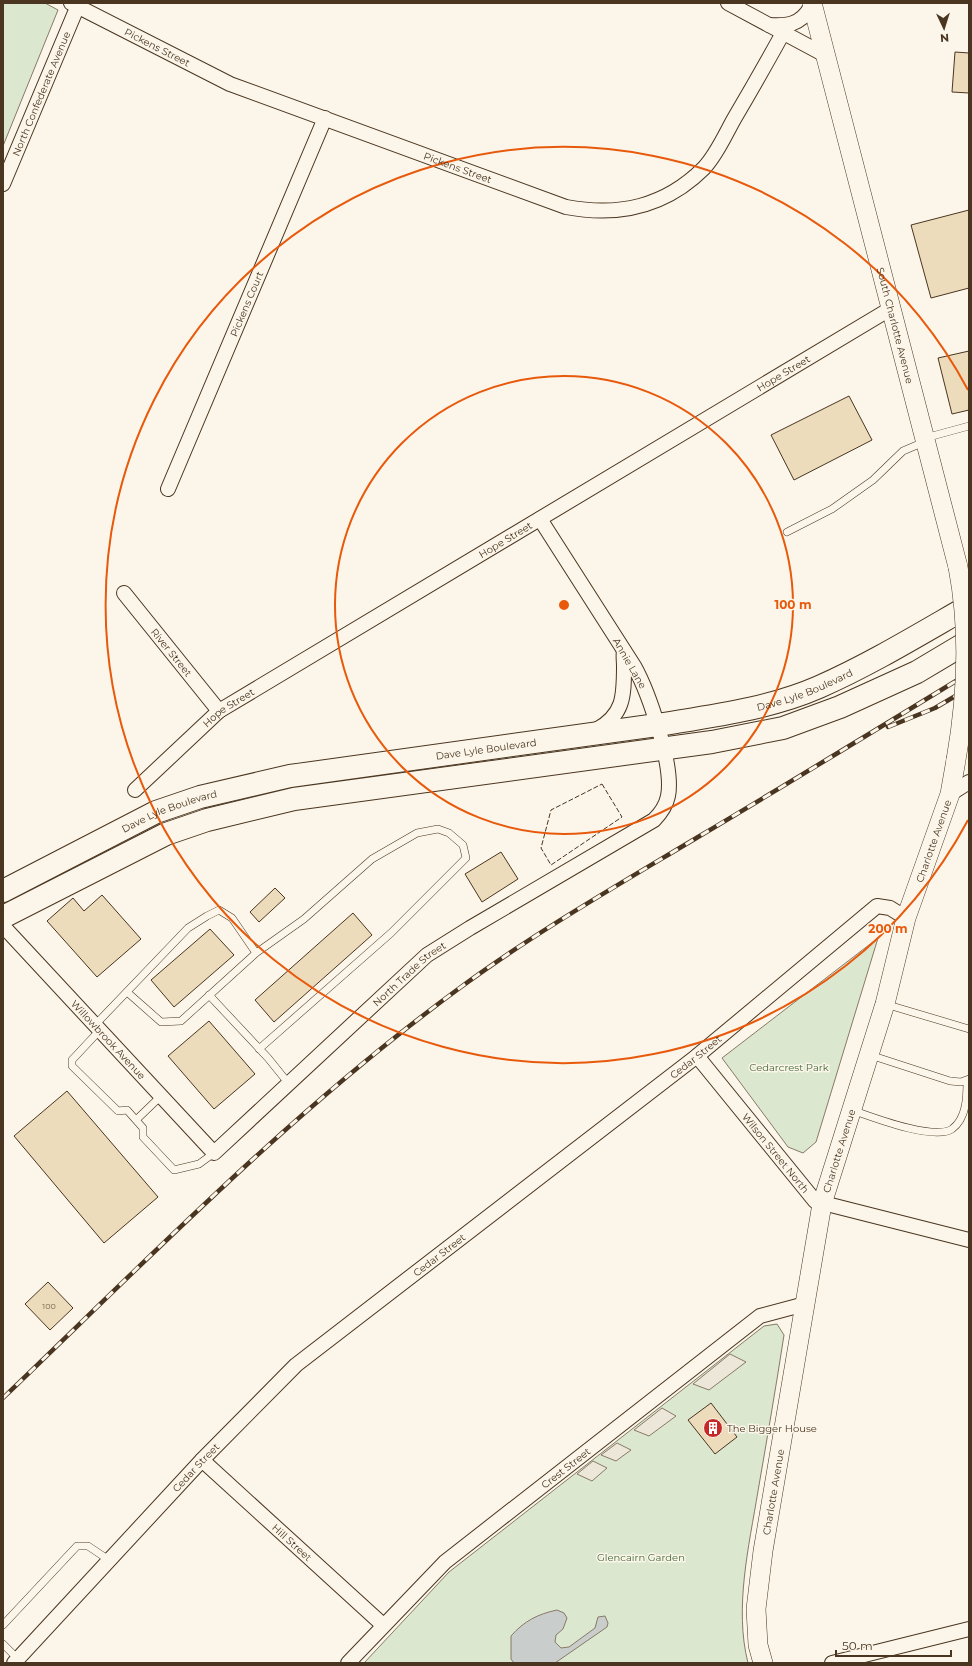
<svg xmlns="http://www.w3.org/2000/svg" width="972" height="1666" font-family="Montserrat,sans-serif">
	<style>
		.green { fill: #dce7d0; stroke: #887966 }
		.parking { fill: #ede7d9; stroke: #887966 }
		.water { fill: #c9cecd; stroke: #887966 }
		.building { fill: #ecdcbc; stroke: #4a3520 }
		.lines { fill: none; stroke-linecap: round; stroke-linejoin: round }
		.lane-casing { stroke: #4a3520; stroke-width: 8 }
		.street-casing { stroke: #4a3520; stroke-width: 16 }
		.secondary-casing { stroke: #4a3520; stroke-width: 20 }
		.primary-casing { stroke: #4a3520; stroke-width: 24 }
		.lane { stroke: #fbf6e9; stroke-width: 7 }
		.street { stroke: #fbf6e9; stroke-width: 14 }
		.secondary { stroke: #fbf6e9; stroke-width: 19 }
		.primary { stroke: #fbf6e9; stroke-width: 22 }
		.rail-casing { stroke: #4a3520; stroke-width: 4.5 }
		.rail { stroke: #fbf6e9; stroke-width: 3; stroke-dasharray: 9; stroke-linecap: butt }
		.secondary-bridge-casing { stroke: #4a3520; stroke-width: 20; stroke-linecap: butt }
		.secondary-bridge { stroke: #fbf6e9; stroke-width: 19 }
		.fence { stroke: #4a3520; stroke-width: 1; stroke-dasharray: 5 2; stroke-linecap: butt }
		.ring { fill: none; stroke: #e8590c; stroke-width: 2 }
		.labels { text-anchor: middle; stroke-width: 3; stroke-linejoin: round; paint-order: stroke }
		.number-label { font-size: 8px; fill: #725f47 }
		.street-label { font-size: 10px; fill: #4a3520; stroke: #fbf6e9 }
		.park-label { font-size: 10px; fill: #436837; stroke: #fbf6e9 }
		.poi-label { font-size: 10px; fill: #4a3520; stroke: #fbf6e9; text-anchor: start }
		.centre { fill: #e8590c; stroke: #fbf6e9; stroke-width: 2 }
		.ring-label { font-size: 12px; text-anchor: middle; font-weight: bold; fill: #e8590c; stroke: #fbf6e9; stroke-width: 3; stroke-linejoin: round; paint-order: stroke }
	</style>
	<rect width="100%" height="100%" fill="#fbf6e9"/>
	<path class="green" d="M3,3H45L58,10L3,146Z
		M878,938L816,1142L803,1153L788,1147L722,1058Z
		M777,1324L784,1335C776,1387 767,1439 758,1491C749,1546 734,1608 748,1663H364L449,1572L764,1326Z"/>
	<path class="parking" d="M730,1354L746,1362L709,1390L693,1384Z
		M662,1408L676,1416L649,1436L634,1430Z
		M617,1443L631,1450L616,1461L601,1455Z
		M593,1461L607,1468L592,1481L577,1474Z"/>
	<path class="water" d="M557,1610L564,1613L567,1618L563,1629L556,1635L555,1642L561,1648L569,1647L595,1628L598,1617L605,1616L608,1623L607,1627L555,1663H514L511,1659V1636C524,1621 538,1614 557,1610Z"/>
	<path class="building" d="M955,52L969,53V93L952,92Z
		M969,210V288L931,298L911,225Z
		M969,351V410L952,414L938,358Z
		M849,396L872,440L794,480L771,435Z
		M501,852L518,879L482,902L465,874Z
		M275,888L285,898L259,922L250,912Z
		M102,895L141,939L97,977L47,921L73,898L84,911Z
		M353,913L372,935L274,1022L255,1000Z
		M210,929L234,955L174,1007L151,980Z
		M209,1021L255,1074L214,1109L168,1056Z
		M67,1091L158,1197L104,1243L14,1136Z
		M48,1282L73,1308L50,1330L25,1304Z
		M711,1403L737,1437L715,1454L688,1420Z"/>
	<g class="lines">
		<defs>
			<path id="lane" d="M925,438L969,426
				M787,532L832,509L873,480L903,451L924,442
				M127,992L161,1022L181,1021L256,953L304,919L372,859L417,833L438,829L449,833L463,845L466,858L391,933L259,1049
				M209,995L268,1058L289,1084
				M885,1004L969,1029
				M95,1025L188,928L207,916L219,910L232,918L256,953
				M100,1030L72,1060V1066L118,1111L127,1110L143,1128V1137L174,1170L199,1164L214,1153
				M870,1055L950,1081L961,1082L969,1079
				M852,1110C872,1117 934,1141 952,1129C967,1118 967,1096 967,1080
				M136,1120L161,1096
				M3,1625L77,1546H88L109,1560
				M3,1644L18,1659"/>
			<g id="street">
				<path id="s1" d="M71,3L230,84L566,207C619,217 665,207 704,168C717,154 725,135 734,119C751,90 767,62 783,33"/>
				<path d="M728,3L825,55"/>
				<path d="M769,25C787,26 800,25 810,8H813"/>
				<path id="s2" d="M3,184L79,3"/>
				<path id="s3" d="M168,489L325,118"/>
				<path id="s4" d="M124,593L219,711"/>
				<path d="M596,730C624,715 624,696 624,666C624,661 623,656 624,651"/>
				<path id="s5" d="M135,790L219,711L890,309"/>
				<path d="M950,794L969,782"/>
				<path id="s6" d="M3,926L214,1153L427,955L470,928L654,820C661,813 666,806 668,796C674,766 649,693 634,666L540,519"/>
				<path id="s7" d="M697,1056L815,1201L969,1240"/>
				<path id="s8" d="M202,1460L383,1625"/>
				<path id="s9" d="M14,1663L202,1460L296,1365L697,1056L877,906L890,908L906,918"/>
				<path id="s10" d="M348,1663L445,1562L760,1316L805,1304"/>
				<path d="M832,1663L969,1629"/>
			</g>
			<g id="secondary">
				<path id="s11" d="M812,3L958,567"/>
				<path id="s12" d="M763,1663L758,1645L756,1609L763,1551L822,1204L885,1004L906,918L950,794L956,760"/>
			</g>
			<g id="primary">
				<path id="s13" d="M3,891L156,812L200,797L290,776L657,725C711,716 769,709 819,687C871,664 920,634 969,606"/>
				<path d="M3,917L166,834L207,820L294,799L712,742L783,728L840,707L917,672L969,641"/>
			</g>
		</defs>
		<use href="#lane" class="lane-casing"/>
		<use href="#street" class="street-casing"/>
		<use href="#secondary" class="secondary-casing"/>
		<use href="#primary" class="primary-casing"/>
		<use href="#lane" class="lane"/>
		<use href="#street" class="street"/>
		<use href="#secondary" class="secondary"/>
		<use href="#primary" class="primary"/>
		<defs>
			<path id="rail" d="M888,727L935,708L969,688
				M3,1398C151,1256 295,1108 461,987C536,932 618,885 698,837C789,783 879,728 969,673"/>
		</defs>
		<use href="#rail" class="rail-casing"/>
		<use href="#rail" class="rail"/>
		<defs>
			<path id="secondary-bridge" d="M956,760C967,697 970,630 958,567"/>
		</defs>
		<use href="#secondary-bridge" class="secondary-bridge-casing"/>
		<use href="#secondary-bridge" class="secondary-bridge"/>
		<path class="fence" d="M602,784L622,817L551,865L541,848L551,810Z"/>
	</g>
	<g class="ring">
		<circle cx="564" cy="605" r="229"/>
		<path d="M968 820A458 458 0 1 1 968 390"/>
	</g>
	<defs>
		<symbol id="building-disc" viewBox="-11 -11 22 22"><circle r="9.5" fill="#c62828" stroke="#fbf6e9"/><path d="M-4-6H4V6H1V3H-1V6H-4ZM-2.5-4.3h1.7v1.8h-1.7ZM.8-4.3h1.7v1.8H.8ZM-2.5-1h1.7V.8h-1.7ZM.8-1h1.7V.8H.8Z" fill="#fff"/></symbol>
	</defs>
	<g fill-rule="evenodd">
		<use href="#building-disc" x="702" y="1417" width="22" height="22"/>
	</g>
	<g class="labels">
		<g class="number-label">
			<text x="49" y="1309">100</text>
		</g>
		<g class="street-label">
			<text dy="4" stroke="none"><textPath href="#s1" startOffset="97">Pickens Street</textPath></text>
			<text dy="4" stroke="none"><textPath href="#s2" startOffset="98">North Confederate Avenue</textPath></text>
			<text dy="4" stroke="none"><textPath href="#s1" startOffset="421">Pickens Street</textPath></text>
			<text dy="4" stroke="none"><textPath href="#s3" startOffset="201">Pickens Court</textPath></text>
			<text dy="4" stroke="none"><textPath href="#s11" startOffset="333">South Charlotte Avenue</textPath></text>
			<text dy="4" stroke="none"><textPath href="#s5" startOffset="773">Hope Street</textPath></text>
			<text dy="4" stroke="none"><textPath href="#s5" startOffset="449">Hope Street</textPath></text>
			<text dy="4" stroke="none"><textPath href="#s4" startOffset="76">River Street</textPath></text>
			<text transform="translate(630 663) rotate(60)" y="4">Annie Lane</text>
			<text dy="4" stroke="none"><textPath href="#s13" startOffset="834">Dave Lyle Boulevard</textPath></text>
			<text dy="4" stroke="none"><textPath href="#s5" startOffset="125">Hope Street</textPath></text>
			<text dy="4" stroke="none"><textPath href="#s13" startOffset="509">Dave Lyle Boulevard</textPath></text>
			<text dy="4" stroke="none"><textPath href="#s13" startOffset="185">Dave Lyle Boulevard</textPath></text>
			<text dy="4" stroke="none"><textPath href="#s12" startOffset="845">Charlotte Avenue</textPath></text>
			<text dy="4" stroke="none"><textPath href="#s6" startOffset="575">North Trade Street</textPath></text>
			<text dy="4" stroke="none"><textPath href="#s6" startOffset="155">Willowbrook Avenue</textPath></text>
			<text dy="4" stroke="none"><textPath href="#s9" startOffset="915">Cedar Street</textPath></text>
			<text dy="4" stroke="none"><textPath href="#s12" startOffset="521">Charlotte Avenue</textPath></text>
			<text dy="4" stroke="none"><textPath href="#s7" startOffset="125">Wilson Street North</textPath></text>
			<text dy="4" stroke="none"><textPath href="#s9" startOffset="591">Cedar Street</textPath></text>
			<text dy="4" stroke="none"><textPath href="#s9" startOffset="267">Cedar Street</textPath></text>
			<text dy="4" stroke="none"><textPath href="#s10" startOffset="293">Crest Street</textPath></text>
			<text dy="4" stroke="none"><textPath href="#s12" startOffset="173">Charlotte Avenue</textPath></text>
			<text dy="4" stroke="none"><textPath href="#s8" startOffset="122">Hill Street</textPath></text>
		</g>
		<g class="park-label">
			<text x="789" y="1071">Cedarcrest Park</text>
			<text x="641" y="1561">Glencairn Garden</text>
		</g>
		<g class="poi-label">
			<text x="727" y="1432">The Bigger House</text>
		</g>
	</g>
	<circle cx="564" cy="605" r="6" class="centre"/>
	<g class="ring-label">
		<text x="793" y="609">100 m</text>
		<text x="888" y="933">200 m</text>
	</g>
	<rect width="972" height="1666" fill="none" stroke="#4a3520" stroke-width="8"/>
	<g transform="translate(944 28) rotate(176)" stroke="#fbf6e9" stroke-width="3" paint-order="stroke">
	<path d="M0-3L7 15L0 10L-7 15Z" fill="#4a3520"/>
	<text y="-6" font-size="11" font-weight="bold" text-anchor="middle" fill="#4a3520">N</text>
	</g>
	<path d="M836 1650v6h115v-6" fill="none" stroke="#4a3520" stroke-width="2"/>
	<text x="842" y="1650" font-size="12" fill="#4a3520" stroke="#fbf6e9" stroke-width="3" paint-order="stroke">50 m</text>
</svg>
